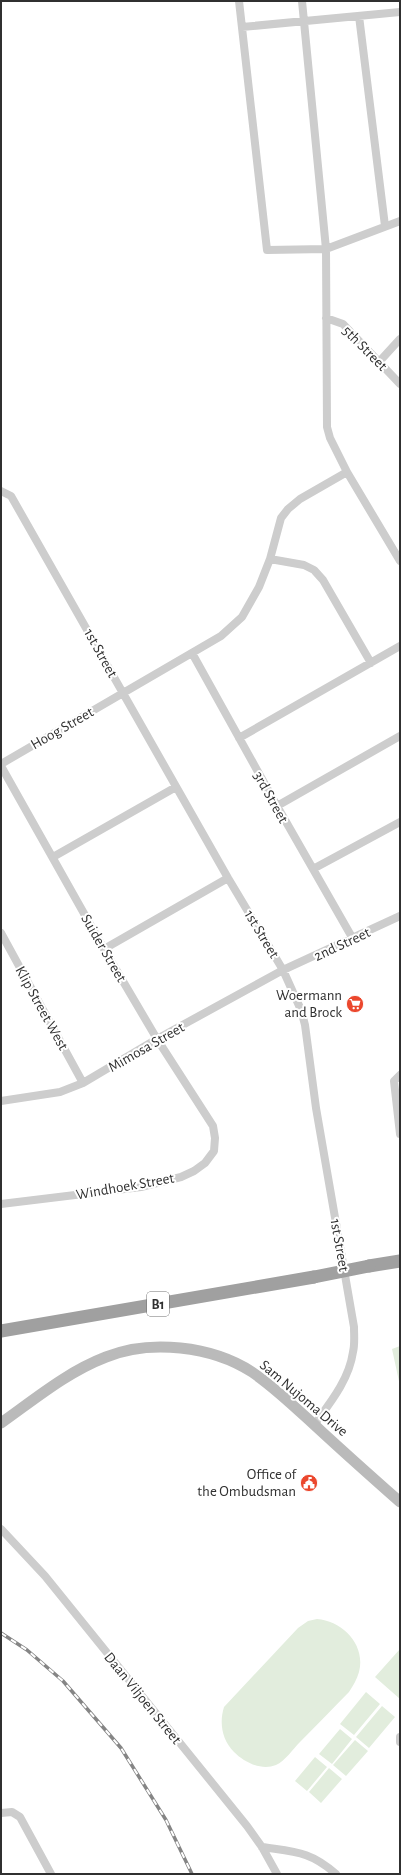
<svg xmlns="http://www.w3.org/2000/svg" width="401" height="1875" font-family="'Alegreya Sans',sans-serif">
	<style>
		.green { fill: #e2eddd }
		.lines { fill: none; stroke-linecap: round; stroke-linejoin: round }
		.minor { stroke: #cdcdcd; stroke-width: 8 }
		.secondary { stroke: #bababa; stroke-width: 11 }
		.trunk { stroke: #a0a0a0; stroke-width: 13 }
		.rail-casing { stroke: #858585; stroke-width: 3.5 }
		.rail { stroke: #fff; stroke-width: 2; stroke-dasharray: 6; stroke-linecap: butt }
		.trunk-bridge { stroke: #a0a0a0; stroke-width: 13 }
		.labels { text-anchor: middle; stroke-width: 4; stroke-linejoin: round; paint-order: stroke }
		.shield { fill: #fff; stroke: #6e6e6e; stroke-width: 1 }
		.shield-label { font-size: 14px; font-weight: bold; fill: #303030 }
		.street-label { font-size: 15px; fill: #303030; stroke: #fff }
		.poi-label { font-size: 15px; fill: #303030; stroke: #fff; text-anchor: end }
	</style>
	<rect width="100%" height="100%" fill="#fff"/>
	<path class="green" d="M400,1346V1386L392,1349Z
		M317,1619C343,1621 366,1645 359,1672C357,1679 353,1686 349,1692C333,1708 317,1725 300,1742C293,1749 285,1761 276,1765C261,1771 244,1762 234,1752C222,1740 219,1723 224,1707L298,1628L308,1621Z
		M400,1649V1699L375,1677Z
		M366,1692L380,1704L354,1735L340,1724Z
		M382,1706L395,1717L369,1748L356,1737Z
		M340,1729L352,1739L332,1764L319,1754Z
		M355,1740L368,1751L346,1776L333,1765Z
		M315,1757L327,1767L307,1791L295,1781Z
		M329,1768L342,1779L321,1803L309,1792Z"/>
	<g class="lines">
		<path class="minor" d="M239,1L267,250L326,249L400,221
			M359,16L385,226
			M242,27L400,12
			M326,318L343,324L400,384
			M379,362L400,339
			M347,472L400,561
			M1,491L11,496L228,878L283,970L301,1010L305,1025L316,1108L354,1327C354,1335 355,1344 353,1352C349,1380 330,1403 314,1425
			M270,559L304,565L314,570L323,580L371,663
			M192,653L277,806L353,939
			M239,738L400,646
			M1,764L221,636L242,617L259,587L270,559L281,518L288,509L300,499L347,472L330,438L327,427L326,249L302,1
			M1,766L104,949L157,1039L213,1126L215,1138L214,1151L205,1163L194,1171L181,1177L141,1187L1,1204
			M277,806L400,736
			M53,857L176,787
			M313,869L400,822
			M1,933L83,1083
			M104,949L228,878
			M400,1075L394,1081L400,1134
			M1,1101L60,1092L83,1083L157,1039L283,970L400,916
			M1,1529L45,1576L247,1826L262,1847L277,1874
			M400,1737V1742
			M1,1813L12,1812L20,1817L51,1874
			M262,1847C295,1852 310,1851 336,1874"/>
		<path class="secondary" d="M1,1423C35,1399 67,1372 106,1357C150,1339 212,1346 252,1372C277,1389 299,1411 321,1431C347,1455 374,1479 400,1502"/>
		<path class="trunk" d="M369,1266L400,1261
			M1,1331L314,1277"/>
		<defs>
			<path id="rail" d="M1,1633L27,1650L63,1681L121,1748L166,1820L192,1874"/>
		</defs>
		<use href="#rail" class="rail-casing"/>
		<use href="#rail" class="rail"/>
		<path class="trunk-bridge" d="M314,1277L369,1266"/>
	</g>
	<defs>
		<symbol id="supermarket-disc" viewBox="-11 -11 22 22"><circle r="9.5" fill="#eb472d" stroke="#fff"/><path d="M-6-5.5h2.5l.6 2H6L4.5 2H-2.5L-4.4-4H-6ZM-1.5 3.2a1.3 1.3 0 1 0 .1 0ZM3 3.2a1.3 1.3 0 1 0 .1 0Z" fill="#fff"/></symbol>
		<symbol id="civic-disc" viewBox="-11 -11 22 22"><circle r="9.5" fill="#eb472d" stroke="#fff"/><path d="M-.6-6.5H3V-4.5H.6V-3L4-1V1h2V6H-6V1h2V-1L-.6-3ZM-1.2 2.5V6h2.4V2.5Z" fill="#fff"/></symbol>
	</defs>
	<g fill-rule="evenodd">
		<use href="#supermarket-disc" x="345" y="994" width="20" height="20"/>
		<use href="#civic-disc" x="299" y="1473" width="20" height="20"/>
	</g>
	<g class="labels">
		<rect class="shield" x="147" y="1292" width="22" height="24" rx="3"/>
		<g class="shield-label">
			<text x="158" y="1309">B1</text>
		</g>
		<g class="street-label">
			<text transform="translate(365 348) rotate(45)" y="5">5th Street</text>
			<text transform="translate(101 653) rotate(61)" y="5">1st Street</text>
			<text transform="translate(62 728) rotate(-30)" y="5">Hoog Street</text>
			<text transform="translate(271 797) rotate(61)" y="5">3rd Street</text>
			<text transform="translate(262 934) rotate(59)" y="5">1st Street</text>
			<text transform="translate(342 944) rotate(-25)" y="5">2nd Street</text>
			<text transform="translate(104 948) rotate(60)" y="5">Suider Street</text>
			<text transform="translate(42 1008) rotate(61)" y="5">Klip Street West</text>
			<text transform="translate(146 1047) rotate(-30)" y="5">Mimosa Street</text>
			<text transform="translate(125 1186) rotate(-10)" y="5">Windhoek Street</text>
			<text transform="translate(340 1245) rotate(80)" y="5">1st Street</text>
			<text transform="translate(304 1398) rotate(40)" y="5">Sam Nujoma Drive</text>
			<text transform="translate(143 1698) rotate(51)" y="5">Daan Viljoen Street</text>
		</g>
		<g class="poi-label">
			<text x="342" y="1000">Woermann<tspan x="342" dy="17">and Brock</tspan></text>
			<text x="296" y="1479">Office of<tspan x="296" dy="17">the Ombudsman</tspan></text>
		</g>
	</g>
	<rect width="401" height="1875" fill="none" stroke="#303030" stroke-width="4"/>
</svg>
